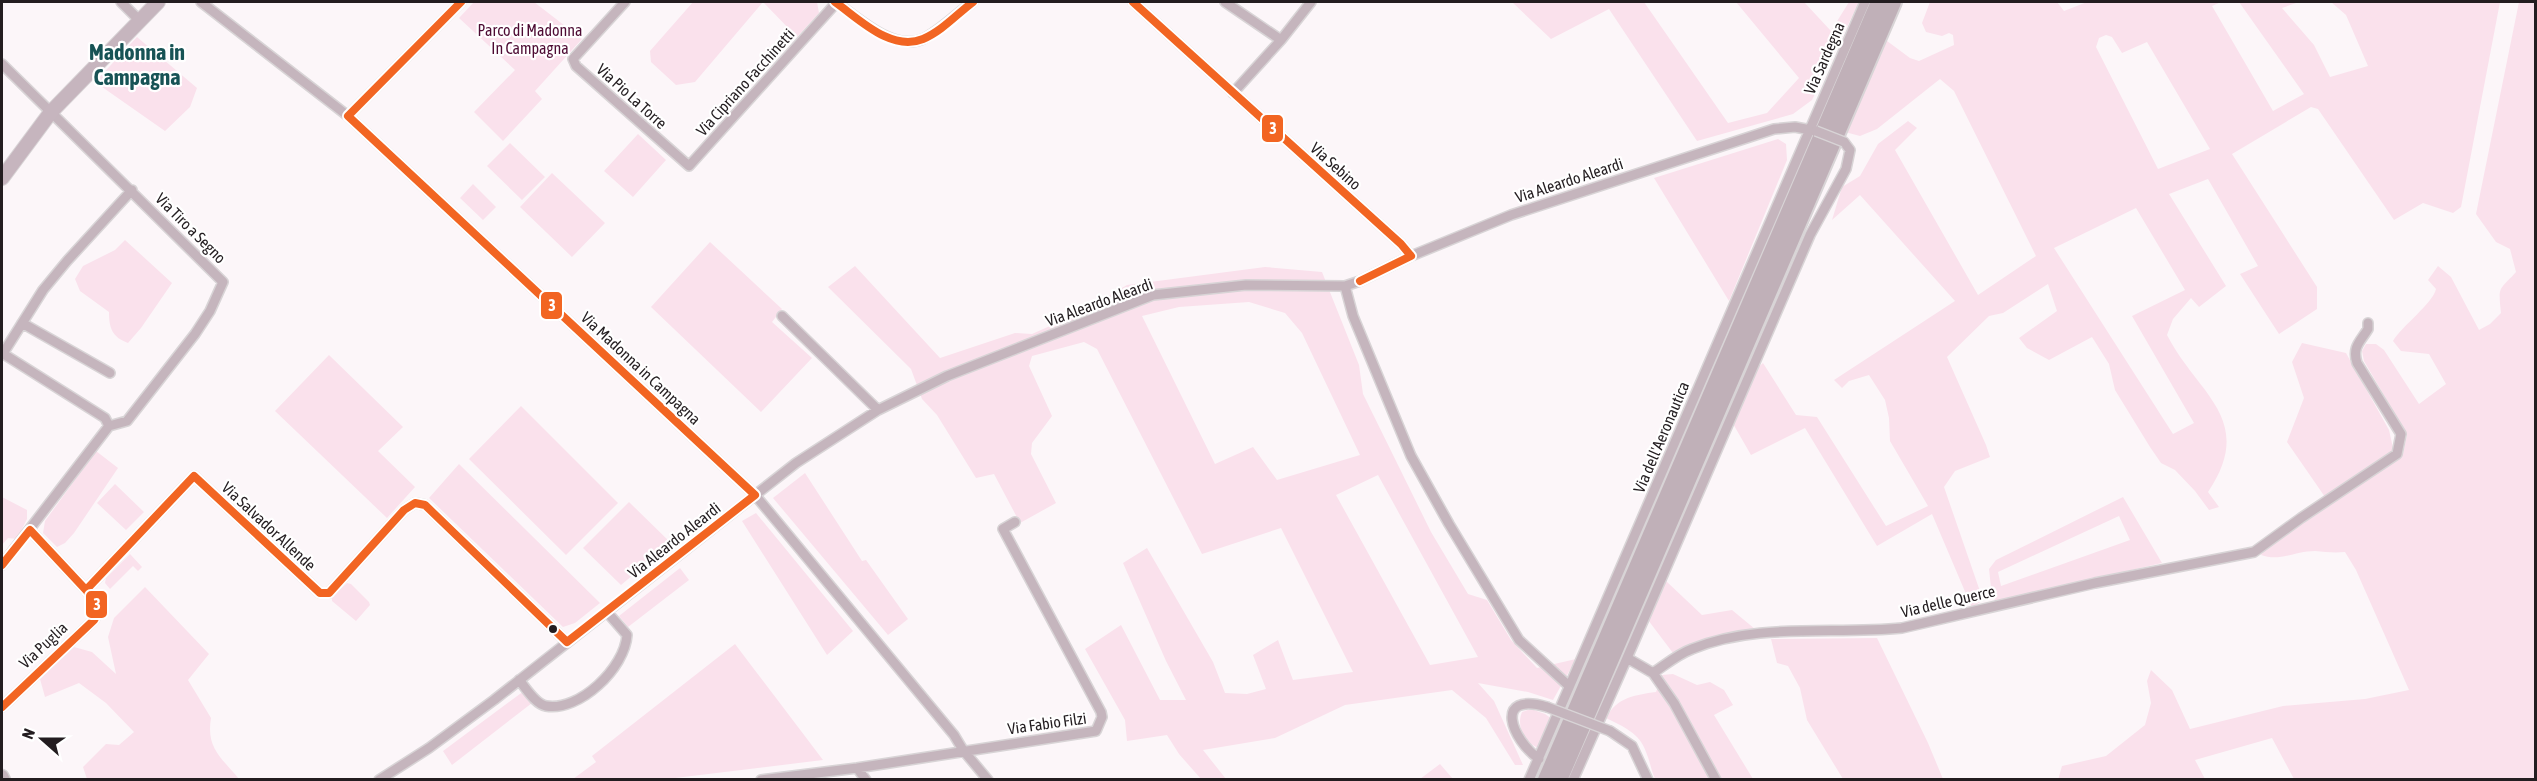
<svg xmlns="http://www.w3.org/2000/svg" width="2537" height="781" font-family="'Asap Condensed',sans-serif">
<style>
.green{fill:#fae1ec;fill-rule:evenodd}
.lines{fill:none;stroke-linecap:round;stroke-linejoin:round}
.street-casing{stroke:#d8d4d6;stroke-width:12}
.secondary-casing{stroke:#d8d4d6;stroke-width:15}
.primary-casing{stroke:#d8d4d6;stroke-width:16}
.highway-casing{stroke:#d8d4d6;stroke-width:20}
.street{stroke:#c5b5bd;stroke-width:9}
.secondary{stroke:#c4b4bc;stroke-width:12}
.primary{stroke:#c6b5be;stroke-width:14}
.highway{stroke:#c0b0b8;stroke-width:16}
.street-bridge-casing{stroke:#d8d4d6;stroke-width:12;stroke-linecap:butt}
.street-bridge{stroke:#c5b5bd;stroke-width:9}
.bus-1-casing{stroke:#fff;stroke-width:12}
.bus-1{stroke:#f26522;stroke-width:8}
.bus-dot{fill:#231d20;stroke:#fff;stroke-width:2}
.labels{text-anchor:middle;dominant-baseline:central;stroke-width:4.5;stroke-linejoin:round;paint-order:stroke}
.park-label{font-size:16px;fill:#4d0b33;stroke:#fff}
.street-label{font-size:16px;fill:#231d20;stroke:#fff}
.district-label{font-size:22px;font-weight:bold;fill:#175355;stroke:#fff}
.line-badge{stroke:#fff;stroke-width:2}
.badge-label{font-size:16px;text-anchor:middle;font-weight:bold;fill:#fff}
</style>
<rect width="100%" height="100%" fill="#fcf6f9"/>
<path class="green" d="M474,2h60l48,37 -47,52 7,8 -39,42 -29,-29 41,-42 -56,-52z
M693,2h124l2,11 -22,24 -34,-35 -68,80 -19,3 -25,-23 -1,-11z
M1512,2h132l84,121 39,-10 32,-35 -63,-76h68l27,29 18,-29h10l-47,98 -19,14 -96,27 -88,-132 -58,30z
M1930,2h127l7,9 23,-9h134l-9,4 61,105 31,-17 -65,-92h60l-17,6 32,37 16,32 38,-11 -22,-51 -15,-13h169l-39,205 -8,6 -30,-10 -29,17 -76,-111 -7,-2 -79,47 85,133v22l-38,25 -39,-60 18,-8 -50,-87 -39,15 57,92 -27,21 -8,-9 -18,21 -6,16c30,59 90,84 41,157l11,15 -10,3 -14,-19 -20,-21 -14,-7 -11,-16 -35,-57 -6,-26 -17,-27 -43,23 -22,-12 -8,-10 38,-27 -9,-27 -45,29 -14,3 -42,41 39,88 4,12 -35,14 -11,16 39,113 -11,8 -40,-94 -55,32 -72,-118 -54,27 -19,-33 22,-51 9,-8 33,52 21,2 69,109 42,-20 -38,-65 -1,-23 -4,-18 -16,-25 -20,6 -7,7 -8,-8 121,-79 -95,-106 -28,25 10,-33 18,-11 18,-32 30,-23 9,7 -22,22 83,145 58,-39 -82,-165 -14,-12 -63,50 -17,7 -15,-4 38,-94 27,20 9,3 35,-16 -1,-10 -4,-2 -7,3 -16,-4 -4,-9zM2106,35l6,2 10,16 25,-11 63,107 -52,20 -62,-122 3,-9zM2136,208l49,82 -53,26 62,107 -21,11 -119,-186z
M2519,2h16v777h-241l-22,-41 -77,22 10,19 -147,1 4,-14 44,-10 39,-31 6,-22 -4,-22 4,-11 21,20 18,39 93,-23 82,-7 44,-9 -53,-120 -11,-18c-11,1 -20,0 -30,-1 -20,0 -35,11 -54,4l6,-9 49,-31 9,-18 -38,-55 17,-44 -12,-36 10,-19 44,10 43,77 4,18 10,6 4,-19 -43,-74 -2,-10 4,-7h10l8,6 35,54 27,-20 -17,-30 -28,-3 -8,-10c9,-15 40,-38 43,-52l-8,-9 10,-14 13,11 28,53 11,-6 11,-11c-3,-28 -2,-22 15,-41l-6,-23 -14,-7 -20,-28z
M137,37l60,51 -7,19 -25,24 -70,-49z
M638,134l28,26 -33,37 -29,-26z
M1778,139l8,5 1,16 -58,141 -75,-123z
M510,143l35,34 -23,23 -35,-34z
M552,173l53,50 -33,34 -52,-50z
M473,184l23,23 -13,13 -23,-22z
M125,240l47,43 -31,45 -13,15c-16,-6 -19,-15 -19,-31l-29,-21 -5,-12 8,-13 32,-16z
M710,242l72,67 -10,13 40,36 -51,54 -110,-105z
M855,266l85,92 75,-25 17,1 47,-21 48,-28 138,-18 57,5 37,93 4,29 68,138 37,62 19,6 24,40 26,28 39,-9 -23,41 -25,-8 -50,-9 16,18 29,64h-8l-29,-47 -34,-28 -107,15 -70,33 -72,12 23,29h-25l-22,-25 -12,-19 -40,6 -2,-21 -40,-71 36,-24 39,75h26l-20,-39 -43,-98 24,-15 66,114 12,31 22,1 19,-5 -13,-34 25,-15 15,40 60,-8 -72,-144 -79,26 -105,-205 -13,-7 -52,14 -3,10 23,50 -20,27 -1,11 25,49 -36,20 -26,-49 -18,4 -39,-63 -15,-16 -11,-30 -83,-82zM1249,302l36,11 17,20 58,122 -83,25 -24,-33 -38,17 -73,-148 37,-9zM1378,475l100,182 -48,8 -94,-170z
M329,355l74,72 -25,24 37,36 -28,31 -112,-107z
M521,406l97,97 -52,52 -97,-96z
M96,451l22,17 -44,65 -9,10 -8,4 -14,-14 2,-12z
M459,464l141,139 -25,20 -12,4 -134,-129z
M805,473l57,88 4,-1 42,59 -20,16 -115,-137z
M115,484l29,28 -18,18 -29,-27z
M2,497l25,13v9l-10,20 -9,-1 -6,7z
M2123,497l39,66 -166,38 -4,-4 -3,-28 7,-9zM2119,516l11,24 -129,46 -3,-14z
M629,502l42,41 -50,42 -38,-37z
M756,513l97,118 -26,24 -85,-134z
M130,554l12,13 -4,4 -5,-5 -23,23 -5,-6 1,-5z
M680,568l9,12 -61,47 -9,-11z
M1666,581l36,34 30,-5 23,19 -50,11 -32,13 -25,-33z
M347,583l4,1 18,18 1,3 -14,16 -24,-20v-4z
M145,587l64,67 -21,26 23,38c-5,30 10,39 28,61h-152l-4,-12 23,-23 13,1 15,-13 -28,-29 -27,-20 -34,14 -5,-18 34,-32 18,5 24,22 -8,-37 6,-19z
M1877,638l51,105 15,36h-100l-36,-59 -7,-32 -12,-22 -11,-3 -6,-24z
M735,644l88,116 -156,19h-94l23,-17 -4,-6z
M1673,674l24,11 13,-3 14,8 9,15 -19,10 39,64h-98c-4,-9 -5,-18 -9,-27 -6,-19 -24,-26 -40,-34 11,-21 29,-23 50,-26l6,-17z
M524,691l8,12 -80,62 -9,-14z
M1531,709l14,5 7,5 -13,29c-15,-5 -23,-22 -17,-36z
M1440,764l13,15h-33z"/>
<g class="lines">
<g class="street-casing">
<path id="street" d="M121,2l18,18
M201,2l147,114 407,379 199,240 9,15 25,30
M625,2l-52,57 3,7 113,100 148,-164
M835,2c24,16 58,50 88,37 17,-8 34,-26 50,-37
M1133,2l268,242 10,12
M1225,2l56,38
M2,64l221,218 -13,29 -15,23 -68,87 -18,5
M1233,93l48,-53 30,-38
M348,116l113,-114
M1345,286l8,30 58,140 38,68 70,116 50,46
M782,316l96,94
M22,323l88,50
M2,353l103,65 4,8 -107,139
M2,355l41,-65 24,-29 65,-71
M86,590l108,-114 126,117h9l75,-83 11,-7 10,2 142,137
M1627,658l183,-423 36,-66 4,-19 -6,-8
M1653,673c12,-8 25,-19 39,-24 65,-27 141,-14 210,-21l193,-45 159,-31 47,-34 96,-64 4,-20 -44,-71c-5,-16 3,-21 11,-34v-6
M519,680c7,8 16,24 27,26 33,6 79,-38 81,-71l-20,-23
M2,707l92,-87 6,-11 -14,-19 -56,-60
M1610,731l22,15 16,34
M1539,759c-27,-19 -47,-68 8,-52
M857,768l9,12
M379,780l50,-32 65,-48 302,-237 82,-53 69,-34 206,-81 93,-10 99,1 15,-5 51,-25 100,-41 263,-86 21,-2 21,4
M761,780l96,-12 239,-37 6,-14 -1,-5 -98,-183 12,-7
M1529,780l336,-778
M1573,780l54,-122 26,15 21,30 42,77"/>
</g>
<g class="secondary-casing">
<path id="secondary" d="M2,776l2,4"/>
</g>
<g class="primary-casing">
<path id="primary" d="M2,178l49,-66 107,-110"/>
</g>
<g class="highway-casing">
<path id="highway" d="M1546,780l333,-778
M1559,780l334,-778"/>
</g>
<use href="#street" class="street"/>
<use href="#secondary" class="secondary"/>
<use href="#primary" class="primary"/>
<use href="#highway" class="highway"/>
<g class="street-bridge-casing">
<path id="street-bridge" d="M1816,131l28,11
M1547,707l63,24"/>
</g>
<use href="#street-bridge" class="street-bridge"/>
<g class="bus-1-casing">
<path id="bus-1" d="M835,2c24,17 56,50 88,37 19,-8 34,-25 50,-37
M1133,2l268,242 10,12
M348,116l407,379
M348,116l113,-114
M1360,281l51,-25
M2,565l28,-35 56,60 14,19 -6,11 -92,87
M86,590l108,-114 126,117h9l75,-83 11,-7 10,2 142,137
M567,642l188,-147"/>
</g>
<use href="#bus-1" class="bus-1"/>
</g>
<circle class="bus-dot" cx="553" cy="629" r="5"/>
<g class="labels">
<g class="park-label">
<text x="530" y="30">Parco di Madonna<tspan x="530" dy="18">In Campagna</tspan></text>
</g>
<g class="street-label">
<text transform="translate(1824 58) rotate(-66)">Via Sardegna</text>
<text transform="translate(745 82) rotate(-48)">Via Cipriano Facchinetti</text>
<text transform="translate(632 96) rotate(42)">Via Pio La Torre</text>
<text transform="translate(1336 166) rotate(42)">Via Sebino</text>
<text transform="translate(1569 180) rotate(-18)">Via Aleardo Aleardi</text>
<text transform="translate(191 228) rotate(45)">Via Tiro a Segno</text>
<text transform="translate(1099 302) rotate(-20)">Via Aleardo Aleardi</text>
<text transform="translate(641 368) rotate(43)">Via Madonna in Campagna</text>
<text transform="translate(1661 437) rotate(-67)">Via dell'Aeronautica</text>
<text transform="translate(269 526) rotate(43)">Via Salvador Allende</text>
<text transform="translate(674 540) rotate(-38)">Via Aleardo Aleardi</text>
<text transform="translate(1948 601) rotate(-13)">Via delle Querce</text>
<text transform="translate(43 645) rotate(-43)">Via Puglia</text>
<text transform="translate(1047 723) rotate(-8)">Via Fabio Filzi</text>
</g>
<g class="district-label">
<text x="137" y="52">Madonna in<tspan x="137" dy="25">Campagna</tspan></text>
</g>
</g>
<g class="line-badge">
<rect x="1261" y="114" width="23" height="29" rx="6" fill="#f26522"/>
<rect x="540" y="291" width="23" height="29" rx="6" fill="#f26522"/>
<rect x="85" y="590" width="23" height="29" rx="6" fill="#f26522"/>
</g>
<g class="badge-label">
<text x="1273" y="134">3</text>
<text x="552" y="311">3</text>
<text x="97" y="610">3</text>
</g>
<rect width="2537" height="781" fill="none" stroke="#231d20" stroke-width="6"/>
<g transform="translate(42 739) rotate(291)" stroke="#ffffff" stroke-width="4.5" paint-order="stroke">
<path d="M0-4.5L10 22L0 15L-10 22Z" fill="#231d20"/>
<text y="-9" font-size="16" font-weight="bold" text-anchor="middle" fill="#231d20">N</text>
</g>
</svg>
